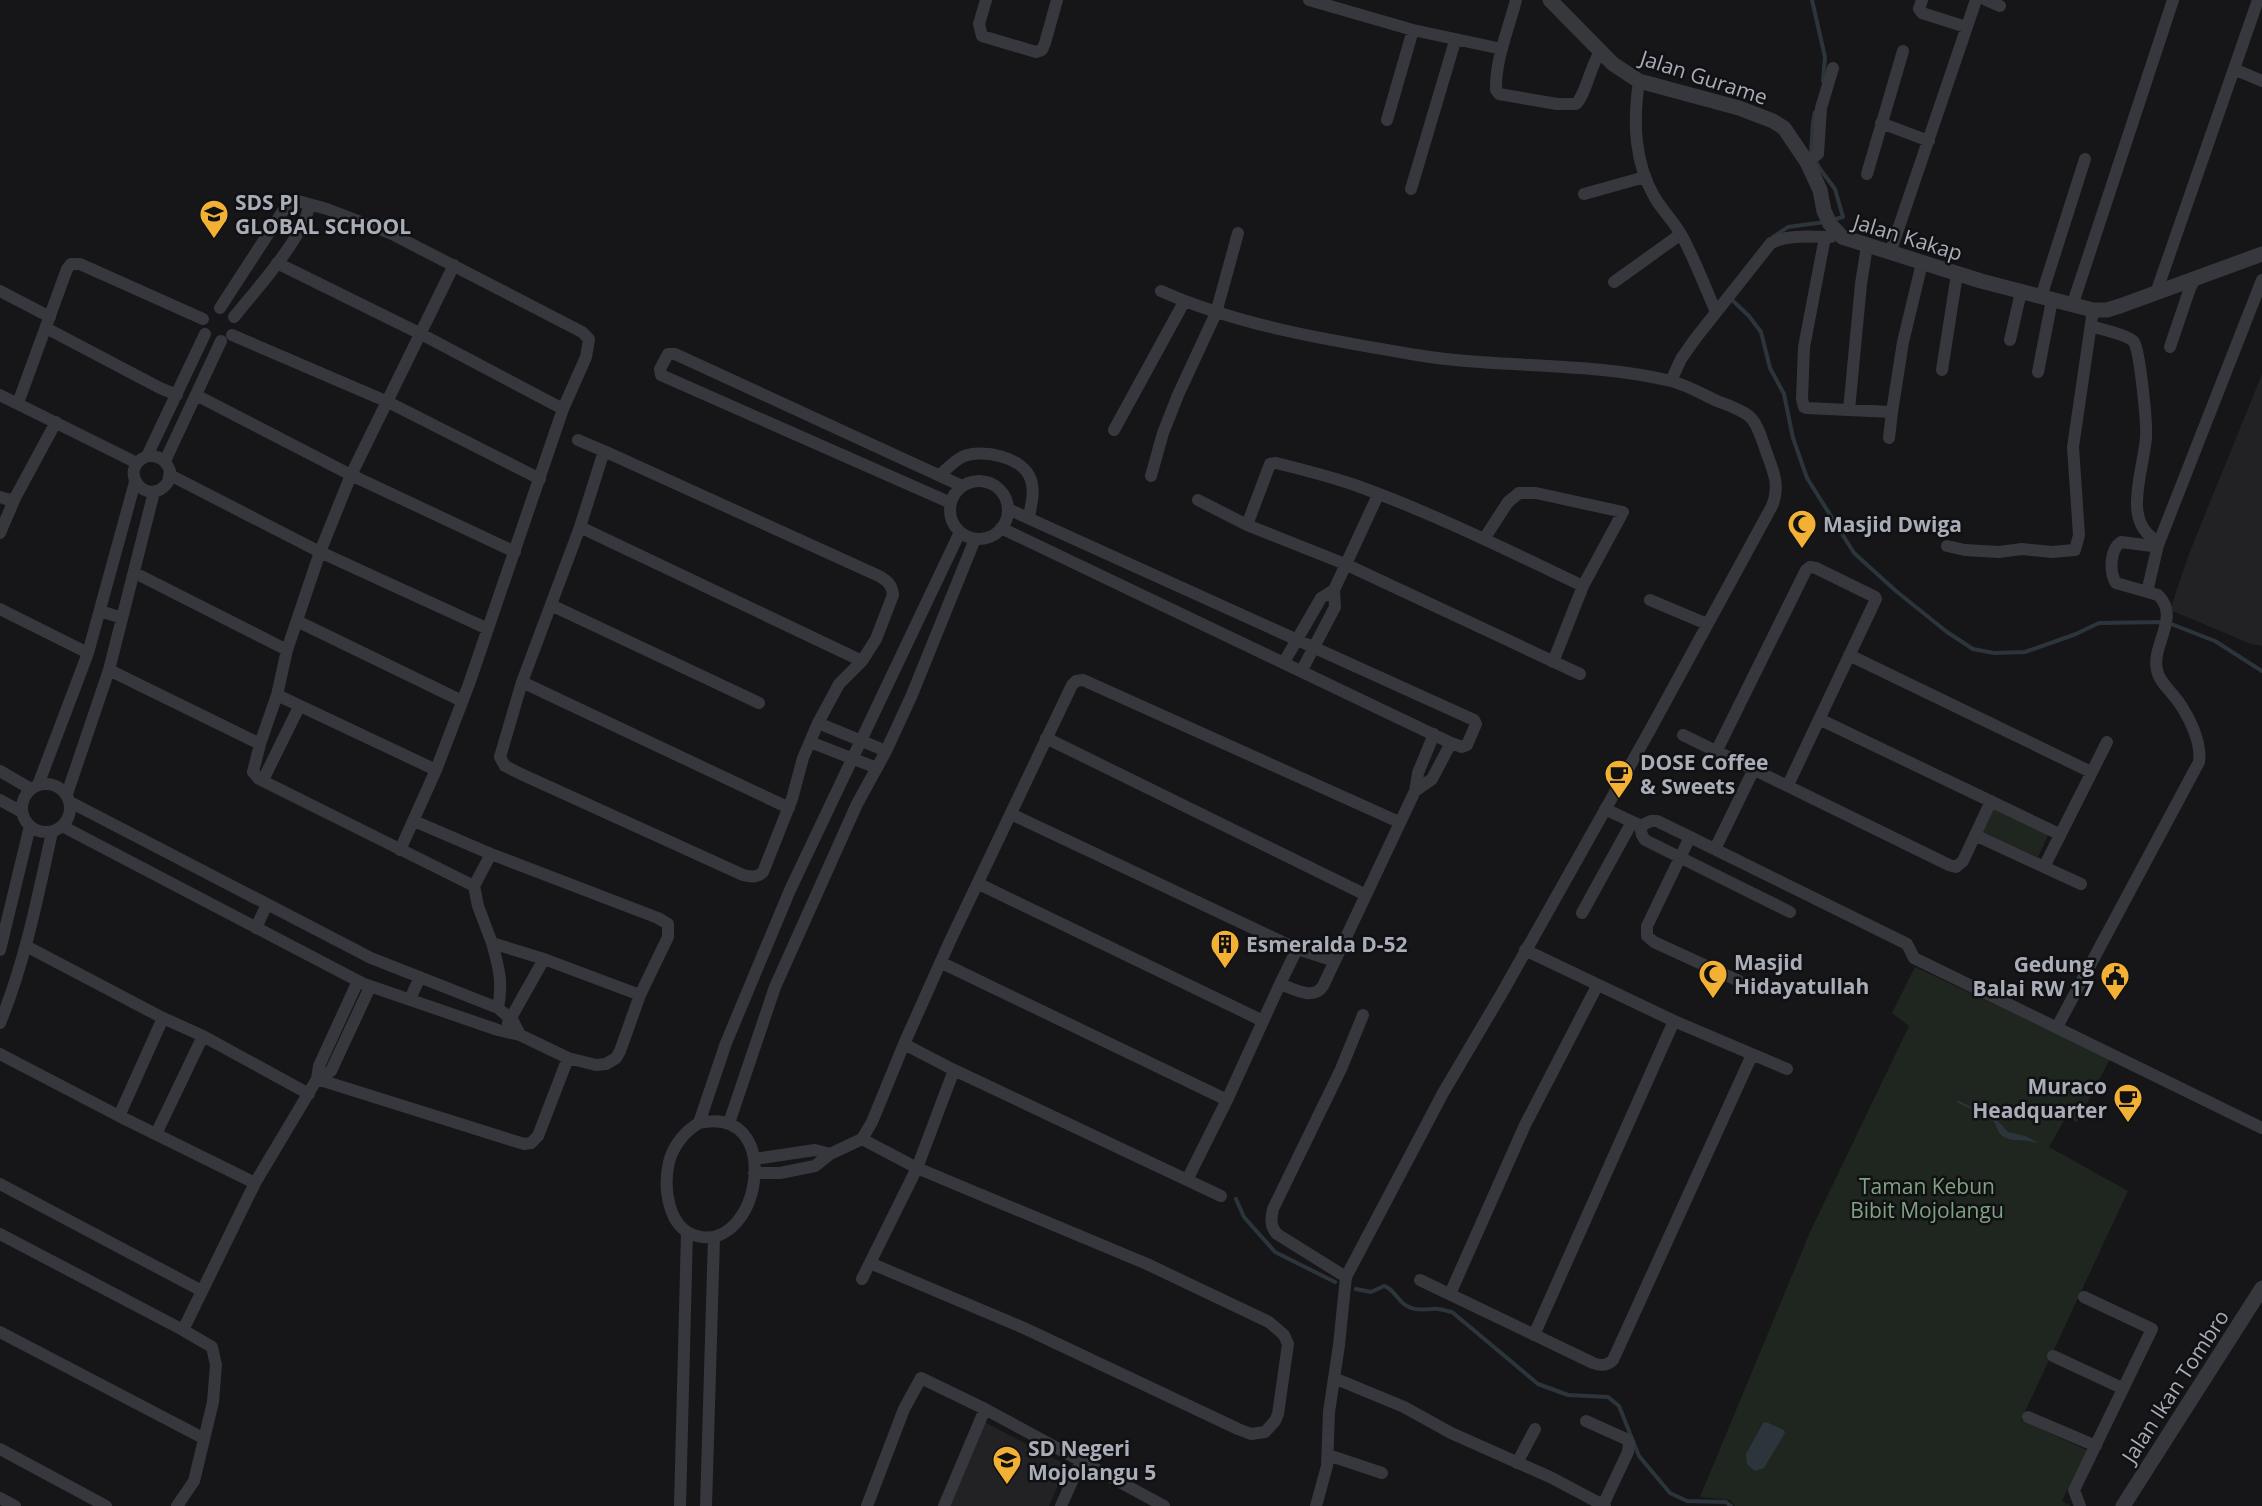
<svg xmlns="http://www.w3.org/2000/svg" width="2262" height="1506" font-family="'Open Sans',sans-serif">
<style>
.built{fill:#222225}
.green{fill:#1e261f}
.water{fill:#2c353c}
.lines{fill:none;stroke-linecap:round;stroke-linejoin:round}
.stream{stroke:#2c353c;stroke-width:4}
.minor{stroke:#37383d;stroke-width:12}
.tertiary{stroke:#37383d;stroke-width:15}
.labels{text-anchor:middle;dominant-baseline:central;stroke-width:5;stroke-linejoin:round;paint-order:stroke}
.street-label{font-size:21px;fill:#a8adb8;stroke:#111113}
.poi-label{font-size:21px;font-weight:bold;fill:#a8adb8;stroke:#111113;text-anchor:start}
.park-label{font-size:21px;fill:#7fa381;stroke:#111113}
</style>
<rect width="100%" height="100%" fill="#161618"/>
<path class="built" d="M2262,374v272l-11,-2 -81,-34 19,-56z
M986,1423l81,42 -18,41h-101l33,-82z"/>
<path class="green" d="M1993,809l55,26 -10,22 -55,-25z
M1915,967l195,92 -33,63 -11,-5 -17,30 79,44 -107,229 66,30 -25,51 9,5h-336l-5,-6 -30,-3 110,-265 99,-206 -17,-13z"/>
<path class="water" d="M1959,1101l38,19 11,12 17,4 12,6 -1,1c-11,-5 -21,0 -32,-6 -7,-4 -6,-9 -10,-15 -4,-6 -30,-16 -38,-20z
M1766,1422l18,8 1,3 -21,35 -9,3 -8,-7 -1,-10 17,-31z"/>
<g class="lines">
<path class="stream" d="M1812,0l13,57 -2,24
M1815,112l-2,10 -2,31 9,16 15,20 8,28 -11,3
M1773,237l15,-10 37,-5
M1731,299l18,17 12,16 9,36 14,26 9,44 14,40 47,75 42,38 51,41 26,17 21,4 31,-1 51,-18 23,-11 67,-1 49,19 47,30
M1236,1199l8,18 31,35 60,30
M1356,1289l15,3 13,-6c11,3 14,17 25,21 8,4 16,2 24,2 6,-1 13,2 19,3l86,72 30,11 40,2 11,9 20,50 31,37 17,8 39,1 5,4"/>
<path class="minor" d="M986,0l-7,24 3,12 54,16 6,-2 3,-7 12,-43
M1309,0l104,30 89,19
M1516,0c-7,28 -21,60 -20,90l3,4 58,10h19c10,-10 14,-37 24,-52
M1922,0l-3,9 3,4 44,14
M1986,0l14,6
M2234,69l28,12
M1639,81c-6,41 -5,81 16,117 8,13 20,25 27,38 13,24 23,51 34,76
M1387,120l26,-90
M1881,123l48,18
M1807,162l11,-8 3,-46 12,-40
M1867,174l36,-123
M1411,189l44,-148
M1584,194l61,-17
M1825,237l-21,110 -2,52 2,8 2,1 86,4 11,-70 19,-79
M1890,253l86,-253
M277,263l144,71 142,75
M454,265l-103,210 -31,77 -33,98 -10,45 -17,49 -7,28 6,7 215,107
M1614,282l67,-48
M0,291l50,26
M1161,291c78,35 172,50 256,64 84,14 171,6 254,26 16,4 31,13 46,20 10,4 24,8 33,16 8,7 13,26 17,37 7,18 13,33 5,52l-122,224 -148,263 -59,100 -97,184 -7,68 -10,67 -2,54 -11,40
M2156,293l102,-293
M2041,297l44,-138
M2072,306l101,-306
M220,308l63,-97 7,-7 8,-3 29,8 65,25 190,98 7,7 -3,18 -23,52 -94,275 -33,86 -36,80
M234,317c20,-25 72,-82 75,-112
M2091,326c9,3 38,9 43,16 6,10 13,81 12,95 -2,34 -26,86 13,105
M46,328l114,60 17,7
M232,335l156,67 152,77
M2010,340l11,-48
M2170,347l20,-59 5,-9
M1942,370l15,-96
M2038,372l14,-72
M1671,381l10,-22 14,-20 76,-96c19,-9 40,-6 60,-6
M0,395l137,68
M196,395l155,80 164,77
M18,403l49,-134 4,-5h9l123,55
M1849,410l12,-126 6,-38
M1114,430l70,-128
M1889,438l3,-26
M578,440l26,11 -24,76 -58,155 -22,75 5,9 16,8 222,101c8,2 14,3 20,-3l29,-73 11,-41 15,-35 21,-39 23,-23 14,-22 17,-44c-1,-11 -6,-14 -14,-19l-275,-125
M147,456c12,-1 19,4 23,15l-2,11c-20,28 -53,-12 -21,-26l58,-122
M165,461l56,-120
M170,475l150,77 168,77
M940,475c7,-6 14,-14 22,-18 20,-9 62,0 69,23 4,12 0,25 -2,37
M1151,476l12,-43 15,-38 38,-82 22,-80
M950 510a29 29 0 1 1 58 0a29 29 0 1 1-58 0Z
M0,497l9,3 6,-2
M1198,500l49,25 98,39 235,110
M951,503l-290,-128 -1,-6 8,-15h7l287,132
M1247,525l23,-61 6,-1c25,6 51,13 76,21 79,28 155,66 231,102
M580,527l282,134
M1001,528l450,215 11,4 5,-2 9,-21 -2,-4 -466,-211
M0,533l15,-35 41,-76
M1484,539l24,-37 11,-9h17l87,19 -40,74 -30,76
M1947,546l18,4 34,2 23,-3 30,3 23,-2 4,-15 -6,-88 20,-137
M135,573l152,77
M2147,592l11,-47 104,-265
M1650,600l57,24
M551,605l208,98
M0,609l88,44
M100,611l22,7
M297,621l165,80
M1849,655l242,117
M1284,662l37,-64 13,-8
M109,670l151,74
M1302,670l33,-63 -1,-17 44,-95
M522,682l267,126
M277,695l159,75
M1819,719l240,115
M818,723l68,28
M1683,735l266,130 7,2 7,-6 28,-60
M1046,738l320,157
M810,742l67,26
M1716,752l90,-182 4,-3 6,1 59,29 1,2 -88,186
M0,771l31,18
M263,780l36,-73
M22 808a24 24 0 1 1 48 0a24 24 0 1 1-48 0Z
M38,785l50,-132 47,-171
M1415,791l17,-12 19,-36
M67,794l42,-124 45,-178
M0,800l22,12
M70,802l301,156 127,50 15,13 7,14
M1605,809l34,16
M1011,814l286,135 38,12
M62,826l302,158 134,46 22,5 48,23 28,7 10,-1 10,-6 4,-7 20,-56 28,-58v-13l-10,-6 -167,-64 -77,-33
M1640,826l11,-5h6l33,16 217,107 7,14 348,170
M1640,826l2,9 3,5 145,72
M1975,835l69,32 63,-125
M1690,837l-43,89v10l7,6 85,39
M1715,849l39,-80
M491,854l-17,32 4,20 14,37 52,16 96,36
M2044,867l37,17
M979,884l284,137
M1582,913l50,-91
M256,928l11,-24
M492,943c7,25 11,40 6,65
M26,946l137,72 40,18 106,58
M0,950l30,-124
M1525,950l149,71 113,48
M942,963l285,137
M1280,984l17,-35
M410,999l10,-22
M0,1023c25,-61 38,-127 52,-191
M508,1023l36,-64
M2057,1027l142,-265c3,-20 -10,-45 -21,-61 -7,-10 -19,-19 -21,-31 -6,-25 24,-53 1,-75l-42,-12c-7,-11 -6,-34 5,-41l31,4 6,-1
M904,1044l50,26 267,126
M0,1054l119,62 136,67
M317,1079l207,65 7,-1 7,-7 30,-78
M317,1079l14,-8 39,-84
M119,1116l44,-98
M699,1123c87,-19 61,130 -2,113 -29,-7 -34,-48 -28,-74 4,-16 16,-31 30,-39l27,-80 64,-153 170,-358
M729,1123l46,-136 82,-183 29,-53 25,-54 64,-158
M156,1134l47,-98
M862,1139l55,29 230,96 122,58 15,13 4,9 -10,70 -3,7 -10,11 -14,2 -13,-5 -214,-101 -154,-65
M754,1159l61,-9 15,4
M754,1173h26l35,-7 15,-12 32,-15 10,-17 32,-78 46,-103 122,-256 4,-4 7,-1 316,142
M1187,1180l40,-80 53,-116c14,5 33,17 43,2l92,-195 3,-18 16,-39
M0,1184l202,107
M0,1234l183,96 29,17 4,18 -3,37 -19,79 -17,25
M1346,1277l-69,-43c-7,-7 -6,-16 -4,-25l68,-140 22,-54
M862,1279l55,-111 37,-98
M1420,1280l173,83c8,3 14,3 20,-3l139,-305
M1450,1294l75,-169 72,-139
M183,1330l72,-147 62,-104 2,-13 39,-85
M0,1332l203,106
M1534,1335l140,-314
M2053,1356l69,32
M1334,1378l70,29 47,26 99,44 55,29
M2028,1417l68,29
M1586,1421l40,18 3,4 -1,9 -25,53
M0,1449l106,57
M1328,1455l54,18
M1517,1463l18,-34
M0,1498l15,8
M680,1506l7,-274
M706,1506l8,-268
M867,1506l37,-97 17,-31 64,31 179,97
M944,1506l41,-97
M1061,1506l20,-45
M2080,1506l-6,-16 78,-161 -68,-32"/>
<path class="tertiary" d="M1550,0l63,64 26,17 100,27 34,13 11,7 23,34 13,28 4,21 6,13 12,13 139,44 112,29h14l13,-4 142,-52
M2123,1506l139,-218"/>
</g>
<defs>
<g id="school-pin" transform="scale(1.5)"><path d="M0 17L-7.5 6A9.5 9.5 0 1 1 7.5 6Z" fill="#f2b134" stroke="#111113"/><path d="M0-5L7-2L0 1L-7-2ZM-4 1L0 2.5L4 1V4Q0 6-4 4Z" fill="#111"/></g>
<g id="mosque-pin" transform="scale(1.5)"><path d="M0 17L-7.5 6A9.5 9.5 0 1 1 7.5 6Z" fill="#f2b134" stroke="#111113"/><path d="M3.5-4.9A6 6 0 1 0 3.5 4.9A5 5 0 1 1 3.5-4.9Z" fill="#111"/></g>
<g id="cafe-pin" transform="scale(1.5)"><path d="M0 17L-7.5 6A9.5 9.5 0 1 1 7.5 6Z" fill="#f2b134" stroke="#111113"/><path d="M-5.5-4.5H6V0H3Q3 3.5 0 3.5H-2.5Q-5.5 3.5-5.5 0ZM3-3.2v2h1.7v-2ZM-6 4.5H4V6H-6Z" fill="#111"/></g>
<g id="building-pin" transform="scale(1.5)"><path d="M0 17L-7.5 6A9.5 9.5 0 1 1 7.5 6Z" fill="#f2b134" stroke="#111113"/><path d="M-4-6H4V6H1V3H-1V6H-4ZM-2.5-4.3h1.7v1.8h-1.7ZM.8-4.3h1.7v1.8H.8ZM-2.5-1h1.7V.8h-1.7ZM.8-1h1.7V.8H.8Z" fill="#111"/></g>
<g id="civic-pin" transform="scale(1.5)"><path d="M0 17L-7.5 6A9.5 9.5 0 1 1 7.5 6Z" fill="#f2b134" stroke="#111113"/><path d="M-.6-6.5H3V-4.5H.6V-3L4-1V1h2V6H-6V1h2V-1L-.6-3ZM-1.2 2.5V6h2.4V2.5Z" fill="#111"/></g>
</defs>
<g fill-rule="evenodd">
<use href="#school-pin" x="214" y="214"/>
<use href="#mosque-pin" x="1802" y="524"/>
<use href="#cafe-pin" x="1619" y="774"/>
<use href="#building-pin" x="1225" y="944"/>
<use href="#mosque-pin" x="1713" y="974"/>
<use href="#civic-pin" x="2115" y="976"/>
<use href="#cafe-pin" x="2128" y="1098"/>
<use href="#school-pin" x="1007" y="1460"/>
</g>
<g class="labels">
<g class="street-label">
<text transform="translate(1704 77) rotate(18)">Jalan Gurame</text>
<text transform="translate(1908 237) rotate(17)">Jalan Kakap</text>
<text transform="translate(2175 1386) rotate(-57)">Jalan Ikan Tombro</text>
</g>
<g class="poi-label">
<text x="235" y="202">SDS PJ<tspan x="235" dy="24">GLOBAL SCHOOL</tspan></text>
<text x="1823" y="524">Masjid Dwiga</text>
<text x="1640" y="762">DOSE Coffee<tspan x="1640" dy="24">&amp; Sweets</tspan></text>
<text x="1246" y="944">Esmeralda D-52</text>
<text x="1734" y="962">Masjid<tspan x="1734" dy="24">Hidayatullah</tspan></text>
<text x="2094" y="964" text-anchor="end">Gedung<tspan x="2094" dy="24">Balai RW 17</tspan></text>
<text x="2107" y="1086" text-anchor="end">Muraco<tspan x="2107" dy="24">Headquarter</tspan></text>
<text x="1028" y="1448">SD Negeri<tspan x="1028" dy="24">Mojolangu 5</tspan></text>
</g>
<g class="park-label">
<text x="1927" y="1186">Taman Kebun<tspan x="1927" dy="24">Bibit Mojolangu</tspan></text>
</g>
</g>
</svg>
